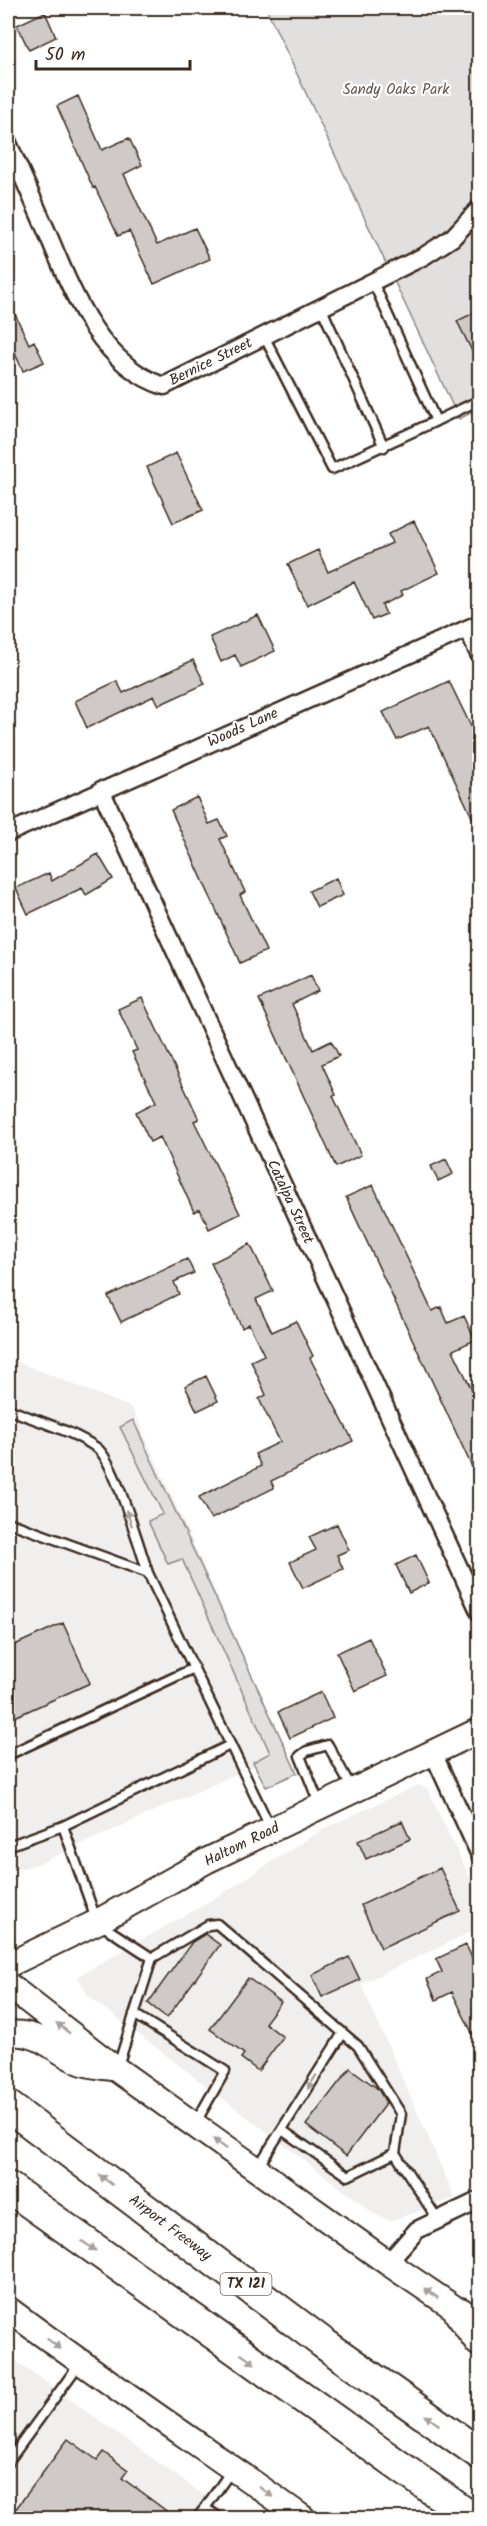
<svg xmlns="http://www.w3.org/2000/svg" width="487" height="2526" font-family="Kalam,sans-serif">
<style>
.built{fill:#f1efee}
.green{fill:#e2e0de;stroke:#8e857e;stroke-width:1.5}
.building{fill:#cfcac7;stroke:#3b2a1e;stroke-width:1.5}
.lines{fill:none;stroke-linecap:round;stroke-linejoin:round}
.service-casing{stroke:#3b2a1e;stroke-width:13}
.minor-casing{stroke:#3b2a1e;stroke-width:21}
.secondary-casing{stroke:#3b2a1e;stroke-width:28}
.motorway-casing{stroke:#3b2a1e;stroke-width:34}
.service{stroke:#fff;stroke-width:8}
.minor{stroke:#fff;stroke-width:16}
.secondary{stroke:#fff;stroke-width:24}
.motorway{stroke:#fff;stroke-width:30}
.oneway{fill:#a79f9a}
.labels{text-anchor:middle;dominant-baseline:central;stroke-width:4.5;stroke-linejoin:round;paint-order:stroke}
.shield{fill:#fff;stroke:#766a62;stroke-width:1.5}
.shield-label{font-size:14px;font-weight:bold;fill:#3b2a1e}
.park-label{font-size:15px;fill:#65584e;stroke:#fff}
.street-label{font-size:15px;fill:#3b2a1e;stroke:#fff}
</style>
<rect width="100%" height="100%" fill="#fff"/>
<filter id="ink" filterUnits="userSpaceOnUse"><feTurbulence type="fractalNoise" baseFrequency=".0167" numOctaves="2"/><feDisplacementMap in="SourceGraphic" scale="12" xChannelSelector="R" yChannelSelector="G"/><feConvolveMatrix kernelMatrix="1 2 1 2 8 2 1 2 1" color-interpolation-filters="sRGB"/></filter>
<g filter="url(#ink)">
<path class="built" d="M8,1358l124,50 155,343 -249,113 -30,8z
M418,1785l9,3 52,109v31l-118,56 94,214 -64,23 -15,-6 -288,-219 -10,-20 134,-76 111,-71z
M8,2355l228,163h-228z"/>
<path class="green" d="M266,8h213v401l-20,10z
M133,1420l164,353 -31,14 -13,-25 17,-9 -88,-194 -14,5 -20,-43 15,-7 -43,-87z"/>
<path class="building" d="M45,12l11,25 -27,13 -12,-25z
M78,96l24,54 27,-12 13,27 -18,9 33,71 38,-17 15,31 -56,25 -25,-53 -11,5 -23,-49 -2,1 -36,-82z
M8,299l21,45 5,-3 10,21 -21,9 -15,-33z
M480,310v57l-23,-46z
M176,453l27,57 -30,13 -26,-56z
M414,521l25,52 -38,18 2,4 -21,10 4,9 -14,6 -18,-38 -47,23 -19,-41 30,-14 10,22 64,-29 -4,-9z
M258,615l17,36 -34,16 -6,-12 -14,7 -11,-25z
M193,660l12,24 -46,21 -5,-9 -67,32 -12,-27 42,-20 6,12z
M449,681l31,64v89l-51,-108 -32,14 -14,-28z
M197,797l12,27 10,-4 8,16 -7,3 25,53 -5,3 26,56 -26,12 -69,-153z
M98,854l15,25 -27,16 -4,-7 -54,26 -12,-26 33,-15 3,8z
M336,878l7,17 -26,12 -8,-16z
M311,975l7,16 -26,13 21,46 18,-9 8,15 -17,8 14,31 -3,1 28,59 -25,12 -77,-168z
M142,998l57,121 -5,2 46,93 -31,15 -9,-20 -6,3 -34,-75 -10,5 -14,-30 20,-10 -24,-50 5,-2 -19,-41z
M446,1159l7,15 -15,7 -7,-15z
M373,1185l59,126 9,-4 7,16 16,-7 11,24 -22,10 27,57v77l-134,-287z
M250,1244l23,47 -17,8 16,33 24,-11 17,35 -3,2 43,83 -82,40 3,7 -63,31 -12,-22 62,-31 -6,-12 25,-12 -21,-43 7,-4 -15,-34 13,-6 -15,-31 -7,4 -31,-65z
M187,1259l7,14 -20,9 5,12 -58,28 -13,-26z
M206,1376l12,25 -21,10 -12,-25z
M337,1524l12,26 -12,5 6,14 -40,19 -13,-26 26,-12 -7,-13z
M416,1555l13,28 -20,10 -13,-28z
M63,1623l27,60 -82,37v-72z
M369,1638l18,38 -32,15 -18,-38z
M321,1692l12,26 -43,20 -12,-26z
M402,1821l8,18 -44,20 -8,-18z
M440,1868l20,43 -79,37 -20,-43z
M205,1934l15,11 -53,73 -19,-15 44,-61z
M466,1945l14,30v74l-28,-57 -16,8 -9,-21 15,-7 -6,-13z
M349,1957l11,23 -38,17 -10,-22z
M248,1978l33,24 -16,21 18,14 -25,34 -17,-13 3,-4 -34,-25z
M350,2068l28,21 8,14 -40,53 -40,-31z
M68,2439l29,21 6,-8 25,18 -6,8 54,40h-167z"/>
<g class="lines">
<g class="service-casing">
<path id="service" d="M321,307l63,140
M264,336l68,133 104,-48 -63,-139
M436,421l44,-21
M8,1409c29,12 63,21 89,39 17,12 43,101 51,125
M8,1522l140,51 122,254
M8,1755l186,-87
M319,1803l-19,-47 7,-5 21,-6 24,44
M63,1826l167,-81
M8,1846l55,-20 34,96 55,36 56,-33 9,-1 141,122 43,68 -6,39 43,67
M134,2014l91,57 -29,51
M118,2066l34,-108
M282,2130l66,46 47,-23
M258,2167l85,-134
M8,2462l72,-99
M197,2518l8,-10
M220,2518l-15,-10 26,-37"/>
</g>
<g class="minor-casing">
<path id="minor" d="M8,143c13,30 26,60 39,89 24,57 52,133 117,154l260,-130 28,-18 28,-30
M467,629l13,27
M101,790l379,823
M8,833l472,-210
M433,1753l47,102
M388,2263l29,-33 63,-30"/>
</g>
<g class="secondary-casing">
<path id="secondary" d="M8,1965l89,-43 109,-61 274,-131
M8,1985l108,84 272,194 87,59
M8,2034c30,-4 45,16 70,27 9,5 23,5 33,7
M8,2309c96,72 197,139 295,209"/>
</g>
<g class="motorway-casing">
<path id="motorway" d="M8,2106l315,237 157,111
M8,2187l464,331
M460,2313l20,28"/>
</g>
<use href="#service" class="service"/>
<use href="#minor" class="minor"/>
<use href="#secondary" class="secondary"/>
<use href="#motorway" class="motorway"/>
</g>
<defs><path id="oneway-solid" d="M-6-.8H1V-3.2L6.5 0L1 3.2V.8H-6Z" transform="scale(1.5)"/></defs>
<g class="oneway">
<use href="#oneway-solid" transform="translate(129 1518) rotate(-110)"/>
<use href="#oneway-solid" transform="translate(63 2028) rotate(-142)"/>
<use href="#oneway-solid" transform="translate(312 2082) rotate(122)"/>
<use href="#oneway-solid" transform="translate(220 2144) rotate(-144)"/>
<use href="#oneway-solid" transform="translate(106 2180) rotate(-143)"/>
<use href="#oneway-solid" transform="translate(89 2246) rotate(35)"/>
<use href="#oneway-solid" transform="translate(431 2293) rotate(-145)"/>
<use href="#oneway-solid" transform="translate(54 2344) rotate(37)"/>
<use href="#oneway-solid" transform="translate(248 2359) rotate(35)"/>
<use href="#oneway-solid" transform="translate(432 2420) rotate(-145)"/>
<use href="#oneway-solid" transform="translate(266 2492) rotate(36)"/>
</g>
</g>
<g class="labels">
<rect class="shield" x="220.5" y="2273" width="51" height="22" rx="4.5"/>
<g class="shield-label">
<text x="246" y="2284">TX 121</text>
</g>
<g class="park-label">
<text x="396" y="90">Sandy Oaks Park</text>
</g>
<g class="street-label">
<text transform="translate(211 362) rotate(-26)">Bernice Street</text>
<text transform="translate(243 728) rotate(-24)">Woods Lane</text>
<text transform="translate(290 1202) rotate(65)">Catalpa Street</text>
<text transform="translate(242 1845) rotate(-26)">Haltom Road</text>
<text transform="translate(170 2228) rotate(37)">Airport Freeway</text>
</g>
</g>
<rect width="487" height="2526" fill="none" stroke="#fff" stroke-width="30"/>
<rect x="15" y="15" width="457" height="2496" fill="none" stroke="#3b2a1e" stroke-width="2" filter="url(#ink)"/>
<path d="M36 60v9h154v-9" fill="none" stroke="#3b2a1e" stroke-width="3"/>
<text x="45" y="60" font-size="18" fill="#3b2a1e" stroke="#ffffff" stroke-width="4.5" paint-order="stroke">50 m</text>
</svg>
